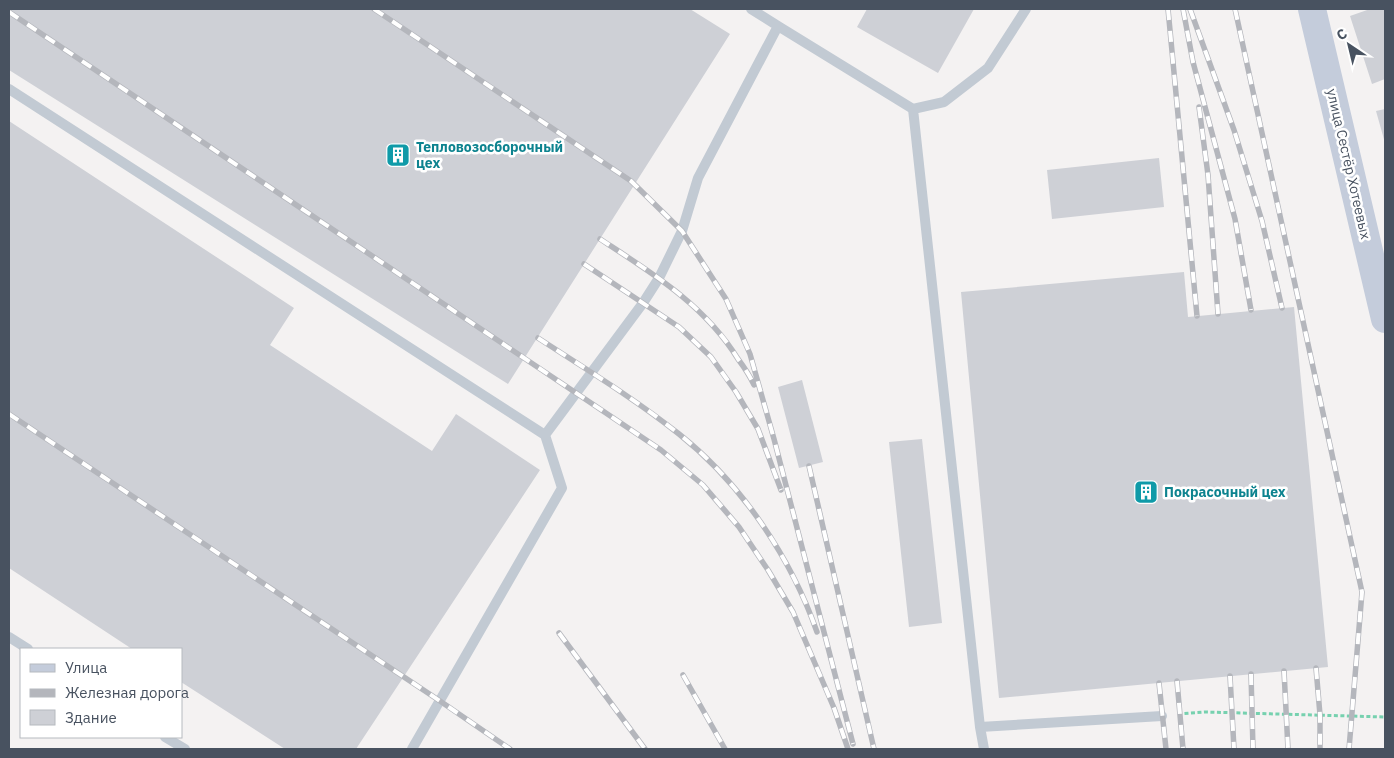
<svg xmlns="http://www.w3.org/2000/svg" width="1394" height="758" font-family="'IBM Plex Sans',sans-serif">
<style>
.building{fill:#ced0d6}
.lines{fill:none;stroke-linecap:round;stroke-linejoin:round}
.path{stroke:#76d1af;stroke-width:3;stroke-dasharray:4 2.5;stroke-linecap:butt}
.lane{stroke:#c2cad3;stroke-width:10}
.secondary{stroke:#c4ccdb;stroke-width:28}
.rail-casing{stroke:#b4b6bc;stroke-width:5.5}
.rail{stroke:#fff;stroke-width:4;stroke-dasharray:11;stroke-linecap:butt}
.labels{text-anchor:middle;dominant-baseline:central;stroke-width:5;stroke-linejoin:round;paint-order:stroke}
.culture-label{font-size:14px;font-weight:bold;fill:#0d838f;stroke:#fff;text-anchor:start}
.street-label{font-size:14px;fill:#485260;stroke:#fff}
</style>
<rect width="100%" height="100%" fill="#f4f2f2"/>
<path class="building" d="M9,9h681l40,25 -222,350 -499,-314z
M867,9h107l-36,64 -81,-46z
M1370,9h15v70l-13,5 -22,-68z
M1385,109v34l-9,-32z
M9,121l285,187 -24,37 162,106 24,-37 84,56 -184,279h-71l-104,-67v-33h-49l-123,-81z
M1159,158l5,49 -112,12 -5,-49z
M1184,272l4,45 106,-10 34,360 -329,31 -38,-406z
M802,380l21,82 -24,6 -21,-81z
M922,439l20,184 -33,4 -20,-185z"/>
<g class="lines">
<path class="path" d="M1178,714l27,-2 180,5"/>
<path class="lane" d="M751,9l27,17
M9,89l536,346
M913,109l31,-7 44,-34 38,-59
M9,637l19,12
M980,727l182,-11
M165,737l20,12
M412,749l150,-261 -17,-53 98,-132 16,-25 23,-47 16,-53 80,-152 135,83 67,618 4,22"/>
<path class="secondary" d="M1312,9l73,310"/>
<g class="rail-casing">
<path id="rail" d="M374,9l257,172 51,50 44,68 24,55 24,85 79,305
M1168,9l29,307
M1183,9l10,53 42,157 16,91
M1190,9l44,121 28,91 20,87
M1235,9l127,583 -13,157
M9,12l652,438 42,35 36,42 29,43 25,42 41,96 14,41
M1199,107l9,68 10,139
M600,239c52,34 105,66 138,120 6,8 12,17 16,26
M584,264l95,63 32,30 25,35 22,37 23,61
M538,338c48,31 97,61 141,96 63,50 112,124 138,198
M9,414l431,287 70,48
M809,466l65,283
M559,633l86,116
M1316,668l4,47v34
M1284,671l4,78
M1251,674l2,75
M683,675l42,74
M1230,676l4,73
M1177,681l6,68
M1159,683l7,66"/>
</g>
<use href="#rail" class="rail"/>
</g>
<defs>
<g id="building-square" transform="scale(1.25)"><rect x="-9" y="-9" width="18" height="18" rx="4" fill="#0f9aa8" stroke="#fff"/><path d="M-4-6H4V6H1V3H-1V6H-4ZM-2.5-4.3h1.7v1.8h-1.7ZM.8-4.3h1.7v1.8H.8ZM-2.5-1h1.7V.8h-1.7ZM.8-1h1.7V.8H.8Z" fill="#fff"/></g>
</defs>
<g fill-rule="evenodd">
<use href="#building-square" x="398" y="155"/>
<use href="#building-square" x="1146" y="492"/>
</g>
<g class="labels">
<g class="culture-label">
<text x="416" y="147">Тепловозосборочный<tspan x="416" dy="16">цех</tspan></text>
<text x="1164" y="492">Покрасочный цех</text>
</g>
<g class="street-label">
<text transform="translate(1349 164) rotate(77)">улица Сестёр Хотеевых</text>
</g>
</g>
<rect width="1394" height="758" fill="none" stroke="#485260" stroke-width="20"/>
<rect x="20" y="648" width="162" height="90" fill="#ffffff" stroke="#b6babf"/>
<rect x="30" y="664" width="25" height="8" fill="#c4ccdb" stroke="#b6babf"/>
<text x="65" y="673" font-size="15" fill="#485260">Улица</text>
<rect x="30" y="689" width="25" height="8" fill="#b4b6bc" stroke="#b6babf"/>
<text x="65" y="698" font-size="15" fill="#485260">Железная дорога</text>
<rect x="30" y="710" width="25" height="15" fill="#ced0d6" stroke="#b6babf"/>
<text x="65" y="723" font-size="15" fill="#485260">Здание</text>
<g transform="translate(1349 45) rotate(325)" stroke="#ffffff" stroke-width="4" paint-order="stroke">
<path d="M0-4L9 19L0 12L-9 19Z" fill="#485260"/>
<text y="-8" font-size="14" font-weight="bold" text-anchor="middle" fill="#485260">С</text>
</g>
</svg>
